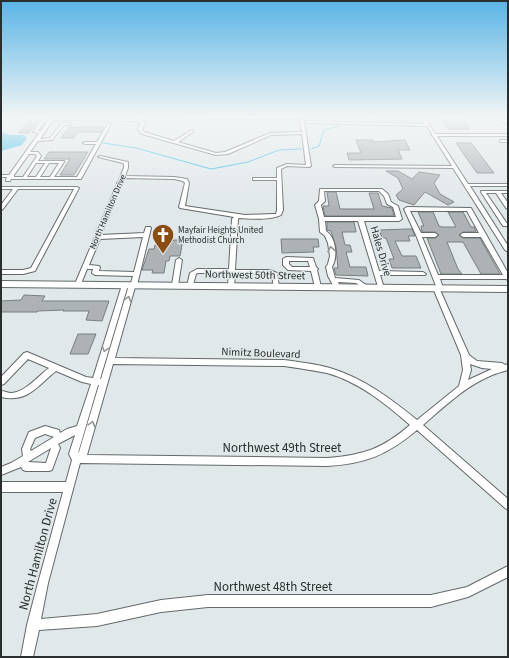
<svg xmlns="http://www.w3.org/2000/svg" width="509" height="658" font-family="'Source Sans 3',sans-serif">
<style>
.water{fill:#21b4e0}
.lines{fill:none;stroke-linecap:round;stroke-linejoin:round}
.stream{stroke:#21b4e0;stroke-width:1}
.building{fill:#adb2b5;stroke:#797f81}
.minor-casing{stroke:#64696b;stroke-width:2}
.major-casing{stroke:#64696b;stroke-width:2}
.highway-casing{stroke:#64696b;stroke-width:2}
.minor{fill:#fff;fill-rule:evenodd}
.major{fill:#fff;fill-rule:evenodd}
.highway{fill:#fff;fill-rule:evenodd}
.oneway{stroke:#959697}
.labels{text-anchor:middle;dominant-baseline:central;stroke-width:3;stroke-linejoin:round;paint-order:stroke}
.far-street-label{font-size:9px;fill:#2b2e2f;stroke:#e1e8ea}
.far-poi-label{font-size:9px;fill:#2b2e2f;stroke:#e1e8ea;text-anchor:start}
.street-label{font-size:11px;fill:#2b2e2f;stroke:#e1e8ea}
.near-street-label{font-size:13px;fill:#2b2e2f;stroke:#e1e8ea}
</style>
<rect width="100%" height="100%" fill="#e1e8ea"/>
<path class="water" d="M1,132l9,3h14l3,3 -5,7 -21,6z"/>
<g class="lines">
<path class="stream" d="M103,143l33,5 75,21 37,-7 31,-12 22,-1
M311,149l8,-3 5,-16 16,-4"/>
</g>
<path class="building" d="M440,116h25l1,8 4,5h-22z
M31,118h9l-11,15h-10z
M69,127h35l-3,5h-23l-4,6h-13z
M356,140h16l1,2 32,-2 5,10h-12l4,9 -53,1 -2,-7h14z
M456,143h15l23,30h-17z
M49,152h39l-14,23h-14l10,-16h-26z
M386,171h12l14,8 7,-7 21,3 -6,8 6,11 14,8 -6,3 -23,-13 -11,13 -15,-5 -3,-5 7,-6 -5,-11z
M327,192h9l4,17h34l-5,-16h9l4,13 10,2 2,8h-69l-2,-10h6z
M418,212h15l6,14 3,1h14l-8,-15h15l8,15h3l2,5h-13l-4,3 4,3h17l20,36h-19l-18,-32h-16l11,27 4,5h-21l-14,-36h9l3,-3 -4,-3h-13l-1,-6h3z
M327,222h27l2,10h-14l3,13h5l2,7h-6l4,15h16l2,9 -32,-1 -2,-7h4l-2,-21 -5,-16 -4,-1z
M408,229h4l3,7h-7l2,5h-15l7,15h14l5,12h-29l-3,-9h5l-8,-21h-4l-3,-8z
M281,239h37l1,8h-6l1,5 -32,1z
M175,240h8l-3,16h-10l-1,5h-3l-2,12h-12l1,-3h-11l7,-21h5l1,-4h15v-4z
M24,295l21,1 -3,5h67l-7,20 -16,-1 3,-9h-26l1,-1 -26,1 -1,1h-36v-11l20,-1z
M78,334h18l-8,20h-18z"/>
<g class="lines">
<g class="minor-casing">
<path id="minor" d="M4,116h4l-7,7v-3z
M45,116h4l-11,15h3l10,-15h4l-1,2 86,1 5,3 -3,8 2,2 30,9 18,-11h1v2l-15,10 38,11 9,-1 45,-19 32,-1 -2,-11 2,-1 2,1 7,45 -2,1 -22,-1 -6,3 2,41 -2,5c-9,5 -32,4 -42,3l-1,1 -3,51h35l7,3 2,14 -1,2h-4l-2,-14 -3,-1h-34l-1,12 -3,2 -3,-2 1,-13h-31l-2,1 -4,14h-4l-1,-2 3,-13 7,-4h32l3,-50 2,-2 -54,-9 -1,-1 6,-24 -2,-2 -9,-2 -50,-1 -23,57 43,-2 2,-6h4l1,1 -14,57 -2,2 -20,71 169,2c15,2 31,4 46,8 33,10 60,30 87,52l42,-34 4,-16 -2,-15 -28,-67 3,-2 -20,-51 -12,-26 3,-2 64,1 37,65v7l-2,-1h-66l3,9 -3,2 29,65 8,6 25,2 3,2 3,-1v6c-6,2 -12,3 -18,6 -26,11 -46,31 -67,49l85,74v11l-3,-2 -88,-78c-30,25 -52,34 -90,36l-247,-3 -32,120 -7,36 56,-5 64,-14 47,-5h223l36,-8 41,-21v11l-40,20 -37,10h-223l-47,5 -64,14 -58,4 -6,27h-12l6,-32 11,-42 25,-91h-62v-10h65l6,-22 -3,-6 6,-19 -17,9 2,4 -8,22 -3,1h-23l-3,-1 -2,-3 -20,8v-8l10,-4 12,-7 -1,-7 7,-17 16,-6 14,4 1,3 7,-4 10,-3 14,-42 -9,-2 -26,-11c-19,15 -28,32 -55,26v-6c3,0 7,2 10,2 15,-1 27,-17 38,-25l-21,-9 -24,25 -3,1v-8l23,-24 3,-1 59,25 7,1 29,-93 3,-2 3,2 -28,94h1l28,-94 2,-2 2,-7 -38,-1 -3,-2 1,-4h-6l-7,17h-2l-3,-2 49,-116v-4l-1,-1 -25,-6 2,-1 28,6v6l-3,8 49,1 13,2 2,4 -4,23 60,9 29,-1h2l1,-4v-30h-24v-2h24v-10l10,-4 19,1 -4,-31 -31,1 -43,19 -12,1 -74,-21 -4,-4 3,-8 -2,-1 -86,-1 -13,19 10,-1 12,-15h8l2,1 -2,1h-6l-12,15 -14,1 -8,11h8l3,4 -3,5h26v1l-10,15h23l19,-33h-11l-2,-1 2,-1h12l11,-19 3,1 -30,55h-70l-1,2h-4v-1l1,-3h-6v-2h8l30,-42 -6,-1zM29,154h6l2,2 -14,21h-9v-2zM36,163h9l-9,14h-9zM49,163h10l-9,14h-10zM410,211h57l12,22h-16l-3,2 3,2h18l22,38h-65l-16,-38h13l3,-2 -3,-2h-14zM143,237l-9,35 -35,-1 1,-4 -1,-1 -10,-1 11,-26zM113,364l171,2c14,2 29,4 43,7 32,9 59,31 83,52 -28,24 -46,30 -83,33l-240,-3zM470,364l12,4 10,1 -24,11 3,-10zM98,385h1l-20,67 -1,1zM45,434l9,3 -23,14 -1,-2 5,-11zM51,448l-5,15 -18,-1z
M142,116h159v2l-2,1h-92z
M307,116h40l-2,1z
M376,116h4l1,2h29l2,1 -2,1h-30l-13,-2 2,-1 8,1z
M420,116h4l11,18h73v2h-71l31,48h40v2h-38l38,60v6l-3,-2 -52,-82 -118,-1 -2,-1 2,-1 117,1 -19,-30 -2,-1 1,-1 -5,-8 -119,-3 -2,-1 2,-1 117,3z
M500,140h8v2h-8z
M1,187h76l2,1 -44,83 -12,3h-22v-4h22l8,-2 43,-79h-56l-15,20 -2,1v-5l12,-16h-12z
M320,189h62l6,5 3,8 7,4 4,13 -3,2h-35l15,50 44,1 3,2 -1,1h-45l4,13 -1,2h-4l-21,-69h-33l1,10c10,6 12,26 6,36l3,11 24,2 11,8 -3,2 -11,-7 -18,-1 2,5 -1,2h-4l-7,-13 -2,-9 2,-3 2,-8 -2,-13 -3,-7 -5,-4 -1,-13 -4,-14 4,-4zM324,191h55l5,5 3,8 6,3 3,10h-72l-3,-12 4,-4z
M481,191h27v2h-7l7,10v6l-2,-1 -10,-15h-10l22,32 -1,1h-4l-22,-34z
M286,257l27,1 3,9 2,2 -1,1 4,17 -1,2h-4l-1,-2 -4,-16 -23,-1 -5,-5v-6zM289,261h19l2,6h-18l-3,-3z
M179,258l3,2 -4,25 -3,2 -3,-2 4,-25z"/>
</g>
<g class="major-casing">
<path id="major" d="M1,281l507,5v6l-507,-5z"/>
</g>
<g class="highway-casing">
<path id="highway" d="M490,116h10l8,4v4z"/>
</g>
<use href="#minor" class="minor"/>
<use href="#major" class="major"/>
<use href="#highway" class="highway"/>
</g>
<defs><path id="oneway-chevron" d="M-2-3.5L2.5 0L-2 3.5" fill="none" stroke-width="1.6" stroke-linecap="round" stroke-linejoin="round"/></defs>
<g class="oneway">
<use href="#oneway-chevron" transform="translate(331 249) rotate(-100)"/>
<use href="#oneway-chevron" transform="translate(128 299) rotate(-74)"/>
<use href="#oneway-chevron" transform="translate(105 349) rotate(107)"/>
<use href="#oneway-chevron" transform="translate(92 424) rotate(-74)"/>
</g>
<linearGradient id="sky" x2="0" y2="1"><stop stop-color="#58b4e5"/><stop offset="0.56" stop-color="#f2f5f6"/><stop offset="1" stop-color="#f2f5f6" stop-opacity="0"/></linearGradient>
<rect width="509" height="209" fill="url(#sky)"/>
<defs>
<g id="church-pin" transform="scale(1.15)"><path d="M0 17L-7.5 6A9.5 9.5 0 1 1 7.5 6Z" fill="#8a4c11" stroke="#e1e8ea"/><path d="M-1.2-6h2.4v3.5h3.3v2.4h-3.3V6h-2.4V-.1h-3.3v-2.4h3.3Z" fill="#fff"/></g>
</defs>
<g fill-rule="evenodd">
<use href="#church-pin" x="163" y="235"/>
</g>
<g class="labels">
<g class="far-street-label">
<text transform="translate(108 212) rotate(-67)">North Hamilton Drive</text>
</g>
<g class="far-poi-label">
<text x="178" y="230">Mayfair Heights United<tspan x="178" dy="10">Methodist Church</tspan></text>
</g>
<g class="street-label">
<text transform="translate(381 251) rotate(74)">Hales Drive</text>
<text transform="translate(255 275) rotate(1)">Northwest 50th Street</text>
<text transform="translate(261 353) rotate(2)">Nimitz Boulevard</text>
</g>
<g class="near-street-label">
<text x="282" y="448">Northwest 49th Street</text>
<text transform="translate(38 554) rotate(-75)">North Hamilton Drive</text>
<text x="273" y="587">Northwest 48th Street</text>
</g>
</g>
<rect width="509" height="658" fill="none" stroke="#2b2e2f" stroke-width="4"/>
</svg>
